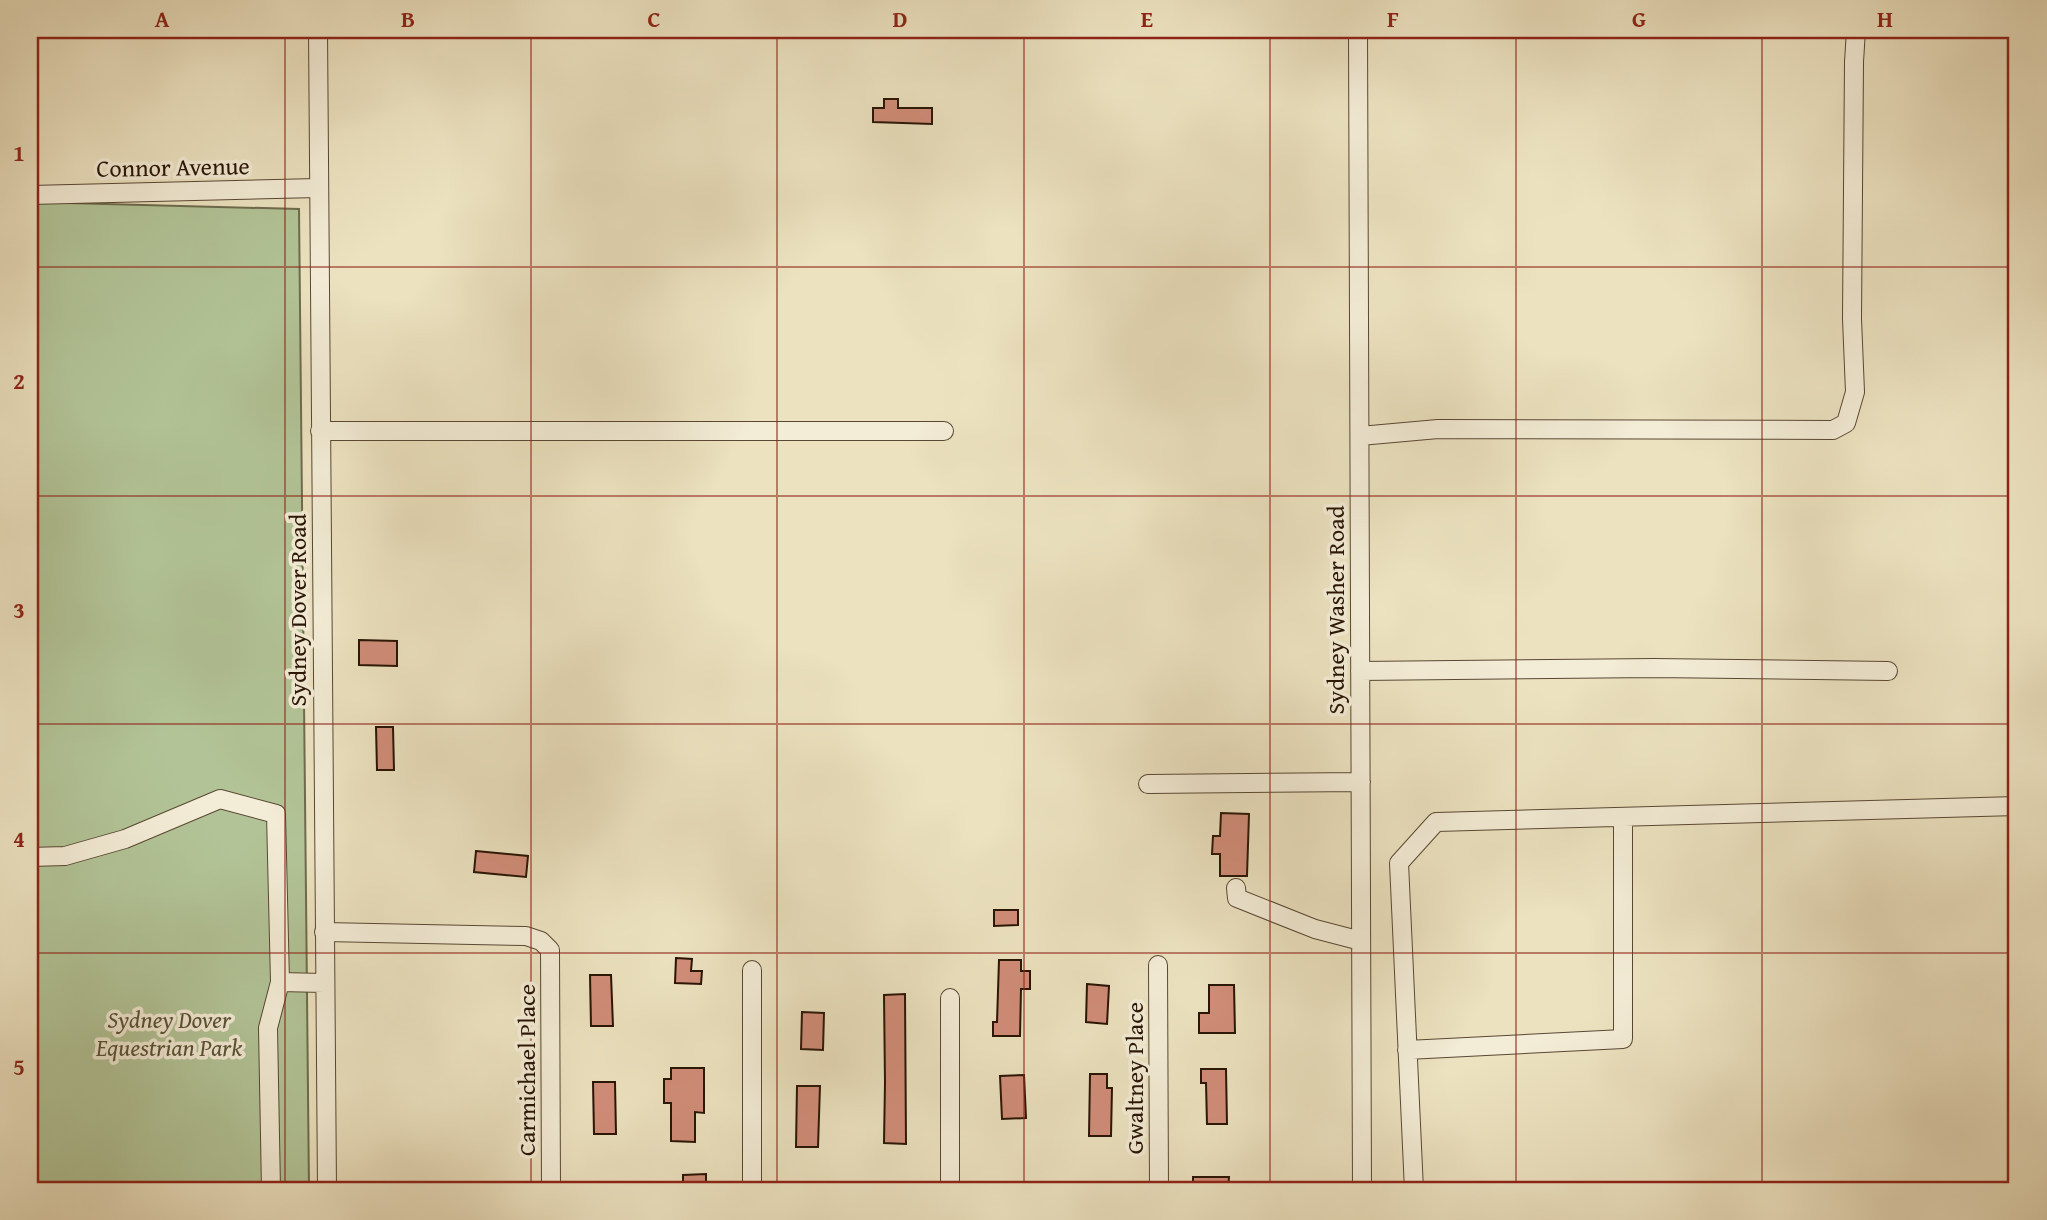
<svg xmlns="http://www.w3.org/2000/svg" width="2047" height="1220" font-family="'Gentium Book Plus',serif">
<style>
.green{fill:#b2c497;stroke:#6d6c4e;stroke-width:2}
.building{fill:#d18d79;stroke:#281404;stroke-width:2}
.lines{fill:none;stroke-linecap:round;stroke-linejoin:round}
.minor-casing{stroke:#594833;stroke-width:20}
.minor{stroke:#f3ecd6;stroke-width:18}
.grid{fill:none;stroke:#8f2418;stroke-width:2;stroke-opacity:0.55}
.labels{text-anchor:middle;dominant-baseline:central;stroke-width:7;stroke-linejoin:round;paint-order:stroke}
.street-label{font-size:24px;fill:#281404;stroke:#f3ecd6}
.park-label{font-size:24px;font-style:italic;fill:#585237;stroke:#f3ecd6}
.neatline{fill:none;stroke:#8f2418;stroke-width:2.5}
.grid-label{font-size:23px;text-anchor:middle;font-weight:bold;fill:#8f2418}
</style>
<rect width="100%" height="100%" fill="#ece2c0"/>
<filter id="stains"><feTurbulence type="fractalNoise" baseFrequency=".00286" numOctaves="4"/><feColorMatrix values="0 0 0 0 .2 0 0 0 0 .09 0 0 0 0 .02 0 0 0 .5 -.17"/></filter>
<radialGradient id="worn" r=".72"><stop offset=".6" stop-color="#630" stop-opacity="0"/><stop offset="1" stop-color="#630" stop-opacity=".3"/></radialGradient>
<path class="green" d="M30,202l269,7 10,981h-279z"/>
<path class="building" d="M884,99h14v9h34v16l-59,-2v-14h11z
M359,640l38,1v25l-38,-1z
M376,727h17l1,43h-17z
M1221,813l28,1 -2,62h-27v-22h-8l1,-18h7z
M476,851l52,5 -2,21 -52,-5z
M994,910h24v15l-24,1z
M676,958l16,1 -1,12h11l-1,13 -26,-1z
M999,960h22v11h9v18h-9l-1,47h-27v-14h4z
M590,975h21l2,51h-22z
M1087,984l22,2 -2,38 -21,-2z
M1209,985h25l1,48h-36v-20h10z
M905,994l1,150 -22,-1 1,-61 -1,-87z
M802,1012l22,1 -1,37 -22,-1z
M671,1068h33v45l-9,-1v30l-24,-1v-38h-7v-24h7z
M1201,1069h25l1,55h-20l-1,-41h-5z
M1090,1074h17v14h5l-1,48h-22z
M1024,1075l2,43 -24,1 -2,-43z
M593,1082h22l1,52h-22z
M797,1086h23l-2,61h-22z
M706,1174v16h-23v-15z
M1193,1177h36l-1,13h-35z"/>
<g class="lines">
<g class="minor-casing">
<path id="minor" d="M318,30l9,1160
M1358,30l4,1160
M30,195l288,-7
M320,431h624
M1360,436l78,-7 395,1 13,-7 9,-31 -3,-73 2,-257 2,-32
M1360,671l294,-3 234,3
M1148,784l213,-2
M30,857l35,-1 60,-17 95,-40 56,15 4,168 44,1
M1236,888l1,10 78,31 46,12
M324,932l202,4 15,5 9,9 1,240
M1158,965l1,225
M752,970v220
M1407,1050l216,-11v-222
M271,1190l-3,-162 12,-46
M950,1190v-192
M1414,1190l-15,-327 37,-41 581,-16"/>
</g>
<use href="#minor" class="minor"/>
</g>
<path class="grid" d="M285,30v1160M531,30v1160M777,30v1160M1024,30v1160M1270,30v1160M1516,30v1160M1762,30v1160M30,267h1987M30,496h1987M30,724h1987M30,953h1987"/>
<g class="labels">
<g class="street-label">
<text transform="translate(173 167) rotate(-1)">Connor Avenue</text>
<text transform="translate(297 610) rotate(-90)">Sydney Dover Road</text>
<text transform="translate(1335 610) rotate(-90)">Sydney Washer Road</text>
<text transform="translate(526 1070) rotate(-90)">Carmichael Place</text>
<text transform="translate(1134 1078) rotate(-90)">Gwaltney Place</text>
</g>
<g class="park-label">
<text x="169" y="1019">Sydney Dover<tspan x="169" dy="28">Equestrian Park</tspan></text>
</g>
</g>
<rect width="2047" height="1220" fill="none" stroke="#ece2c0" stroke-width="77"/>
<rect x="38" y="38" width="1970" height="1144" class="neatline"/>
<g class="grid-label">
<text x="162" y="27">A</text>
<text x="408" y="27">B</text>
<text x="654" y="27">C</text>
<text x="900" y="27">D</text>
<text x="1147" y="27">E</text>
<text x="1393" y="27">F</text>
<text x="1639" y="27">G</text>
<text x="1885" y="27">H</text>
<text x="19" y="161">1</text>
<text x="19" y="389">2</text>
<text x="19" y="618">3</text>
<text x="19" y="847">4</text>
<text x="19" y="1075">5</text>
</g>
<rect width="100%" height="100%" filter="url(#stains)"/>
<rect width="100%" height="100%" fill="url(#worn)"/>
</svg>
